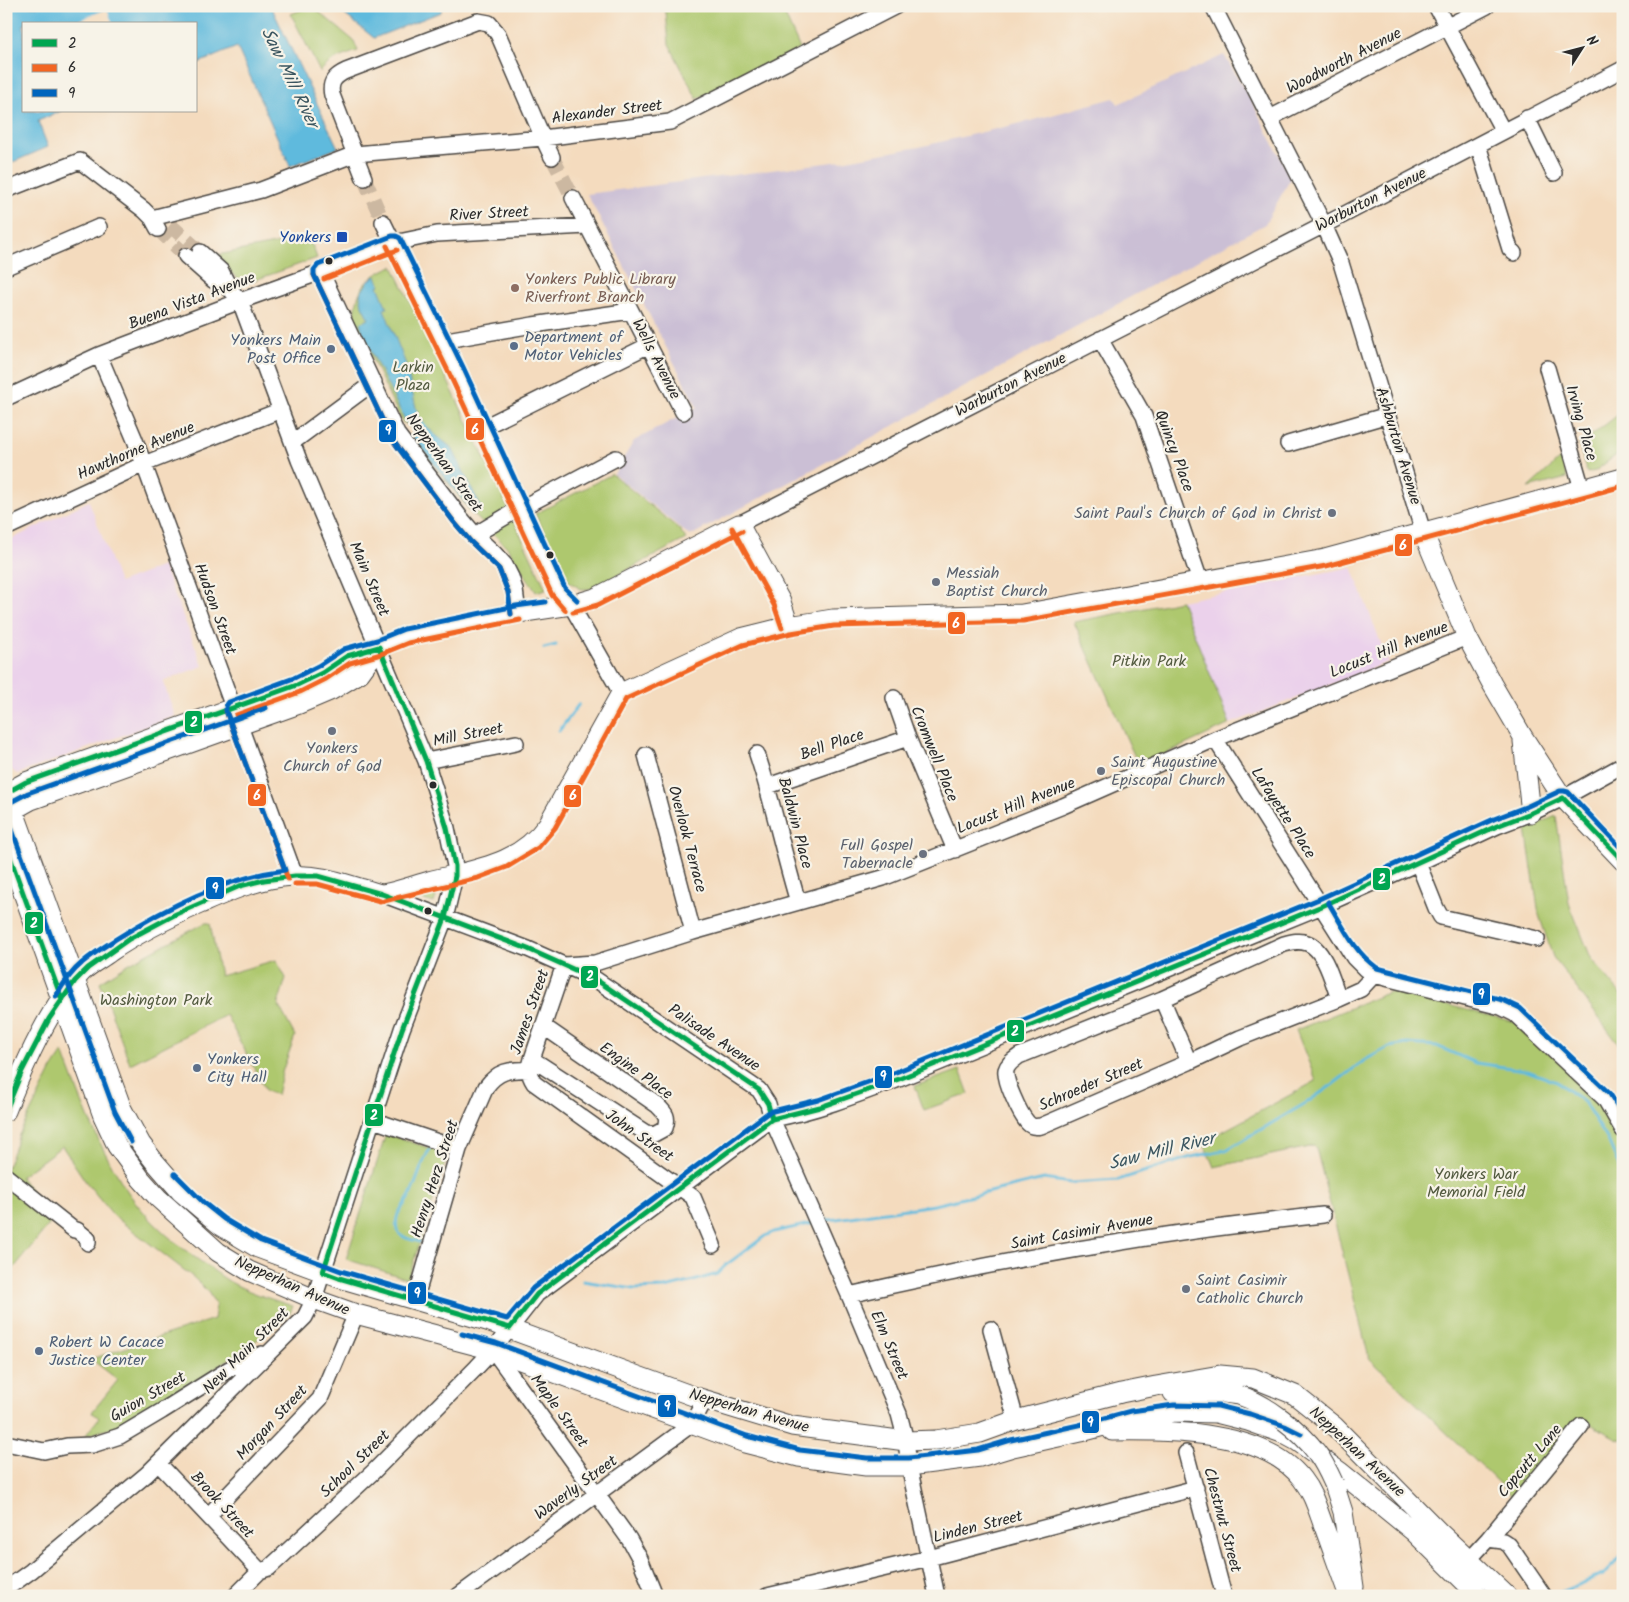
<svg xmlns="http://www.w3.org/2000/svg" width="1629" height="1602" font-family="Kalam,sans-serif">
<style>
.built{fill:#ebd1eb}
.industrial{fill:#cbbfd5}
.green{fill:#aec86e;stroke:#6c7a4c}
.water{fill:#5fbadd;stroke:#457284}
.pier{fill:#f4dbbe}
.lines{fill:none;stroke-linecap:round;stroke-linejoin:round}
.stream{stroke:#5fbadd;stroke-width:3}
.minor-tunnel{stroke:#ccb8a1;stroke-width:15;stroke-dasharray:15 8;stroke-linecap:butt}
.minor-casing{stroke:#494541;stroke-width:18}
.major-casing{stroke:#494541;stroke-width:21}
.minor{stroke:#fff;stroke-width:15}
.major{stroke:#fff;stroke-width:19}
.major-bridge-casing{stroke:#494541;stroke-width:21;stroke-linecap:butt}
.major-bridge{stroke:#fff;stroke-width:19}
.bus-1-casing{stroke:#f7f3e8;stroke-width:9}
.bus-2-casing{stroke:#f7f3e8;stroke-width:9}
.bus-3-casing{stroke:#f7f3e8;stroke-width:9}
.bus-1{stroke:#00a651;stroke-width:5}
.bus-2{stroke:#f26522;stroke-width:5}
.bus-3{stroke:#0065bd;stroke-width:5}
.transit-dot{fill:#1a4fb4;stroke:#f7f3e8;stroke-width:2}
.bus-dot{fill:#2b2b2b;stroke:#f7f3e8;stroke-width:2}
.education-dot{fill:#8d6e63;stroke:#f7f3e8;stroke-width:2}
.service-dot{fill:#5c6f8a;stroke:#f7f3e8;stroke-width:2}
.worship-dot{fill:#6b7280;stroke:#f7f3e8;stroke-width:2}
.labels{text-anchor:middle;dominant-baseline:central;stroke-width:4.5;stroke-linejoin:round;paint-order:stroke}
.street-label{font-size:16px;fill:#2b2b2b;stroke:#f7f3e8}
.transit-label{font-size:16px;fill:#164399;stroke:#f7f3e8;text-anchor:end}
.education-label{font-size:16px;fill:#785e54;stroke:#f7f3e8;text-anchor:start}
.service-label{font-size:16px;fill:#4e5e75;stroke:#f7f3e8;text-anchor:start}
.park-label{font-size:16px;fill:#525a3f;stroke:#f7f3e8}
.worship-label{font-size:16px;fill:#5b616d;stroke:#f7f3e8;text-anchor:start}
.water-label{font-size:18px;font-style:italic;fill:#3b5660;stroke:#f7f3e8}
.line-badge{stroke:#f7f3e8;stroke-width:2}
.badge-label{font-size:14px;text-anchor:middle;font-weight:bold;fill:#fff}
</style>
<rect width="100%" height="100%" fill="#f7f3e8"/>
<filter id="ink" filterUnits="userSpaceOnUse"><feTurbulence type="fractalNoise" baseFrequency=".02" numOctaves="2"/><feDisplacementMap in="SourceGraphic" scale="10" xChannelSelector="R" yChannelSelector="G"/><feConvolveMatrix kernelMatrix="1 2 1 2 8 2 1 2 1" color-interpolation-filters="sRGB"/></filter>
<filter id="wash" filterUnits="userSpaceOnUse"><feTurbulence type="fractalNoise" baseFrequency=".0096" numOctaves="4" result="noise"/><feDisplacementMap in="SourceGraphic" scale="20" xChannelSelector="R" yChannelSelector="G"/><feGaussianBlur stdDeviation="1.12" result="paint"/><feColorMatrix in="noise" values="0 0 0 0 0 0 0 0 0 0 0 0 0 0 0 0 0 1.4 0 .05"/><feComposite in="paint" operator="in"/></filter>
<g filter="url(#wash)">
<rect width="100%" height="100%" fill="#f4dbbe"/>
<path class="built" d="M89,501l30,82 44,-17 40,100 -40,15 12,35 -158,58 -5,-4 -6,-14v-214z
M1352,567l36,95 -158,62 -49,-123z"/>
<path class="industrial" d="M1224,55l28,47 39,76 -26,46 -575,312 -76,-62 20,-33 63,-34 -110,-213 254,-33 78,-14 111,-26 84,-23 4,6z"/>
<path class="green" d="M310,6h2l42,35 4,10c-15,5 -28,8 -38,21l-29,-58z
M663,6h118l19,43 -103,50 -28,-55 -3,-31z
M311,237l2,4 -2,1 6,16 -73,26 -32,-28z
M393,266l110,231 43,92 -10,3 -28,-44 -37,-36 -59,-74c3,-8 -2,-13 -10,-16l-47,-99c0,-32 8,-45 38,-57z
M1623,411v39l-28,21 -8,2 -8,-28z
M1561,458l6,20 -39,10z
M612,474l67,55 7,10 -95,50h-10l-12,-7 -34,-68z
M1181,601l49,123 -91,42 -65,-144z
M1556,816l13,87 22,55 32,39v53l-70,-93 -14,-42 -13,-86z
M439,887l-5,16 -29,-9z
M205,923h5l10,53 56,-16 10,18 -8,26 17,32 -12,33 -6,26 -11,-4 -40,-76 -96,49 -30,-82 28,-18z
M1392,991l123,31 88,79 20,36v303l-7,-2 -33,-18 -69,78 -145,-140 -53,-210 -2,-2 -100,21 -11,-25 113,-61 -20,-51z
M63,1052c16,44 33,89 58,129 21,36 55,64 89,87 9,6 17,13 26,17 18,9 38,15 57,21l-3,7 -23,20 -73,50 -63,39 -46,14 14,-18 -7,-6 26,-32 -27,-21 123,-40 2,-14 -8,-13 -15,-15 -79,-61 -28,-34 -24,-36 -42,31 34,41 -48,60v-108l13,-35 33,-66z
M960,1070l9,24 -45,16 -9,-24z
M386,1134l62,20 -40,125 -62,-20z"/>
<path class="water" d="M6,6h265l67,142 -48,18 -53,-119 -41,17v-40h-172v87h37l-23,10 10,26 -42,18z
M334,6h108l-1,6 -67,26z
M376,276l4,9 -2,1 9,22 -3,1 21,53 13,54 15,17 19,15 29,59 -9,4 -58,-72 -2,-11 -5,-4 -43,-87 -4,-14 9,-4 -7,-13 -2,-12 10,-15z"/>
<path class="pier" d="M107,9l6,15h-32l-2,-4z"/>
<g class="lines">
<path class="stream" d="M544,648l12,-3
M559,731l20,-27
M822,1221l112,-16 110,-26 27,4 47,-3 73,-23 35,-7 80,-47 26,-18 33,-25 24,-13 18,-3 30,2 39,17 49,7 32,12 27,20 24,38 15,35
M420,1242c-7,-2 -20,-4 -23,-12 -1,-5 -1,-11 1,-16 4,-8 11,-14 14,-23 7,-15 9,-28 18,-42
M583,1281l51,8 31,-1 25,-6 27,-8 9,-9 39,-29 9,-4 40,-9
M1558,1593l45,-18 20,-20"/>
</g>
</g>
<g filter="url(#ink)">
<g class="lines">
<path class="minor-tunnel" d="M552,157l21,41
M364,178l19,44
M170,225l30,27
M158,229l28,27"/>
<g class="minor-casing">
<path id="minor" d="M1213,6l111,219 17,38 82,269
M1436,6l67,125
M1270,118l217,-112
M1527,118l27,55
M1478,145l32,104 4,4
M364,178l-32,-83c-3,-13 3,-19 14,-24l132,-50 11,2 9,11 45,104 9,19
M6,190l74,-29 64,49 8,8 6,11
M573,198l110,214
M152,218l109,-28 94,-36 188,-16 127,-16 226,-116
M383,222l73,148 103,222 12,13 50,88
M186,256l27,24 17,9
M6,267l93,-40
M321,272l76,162 63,83 17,20 18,17 10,11 6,12 4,13 3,23
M1100,339l44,77 56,165
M441,341l92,-16 98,-14
M99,355l36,85 160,436
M1547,368l35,121
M6,398l93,-43 141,-54 81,-29 73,-29 43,-9 150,-8
M482,428l167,-83
M293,442l81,-60
M1288,444l100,-29
M739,524l585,-299 299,-156
M6,528l138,-64 137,-54
M477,537l6,-7 27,-16 106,-56
M894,698l14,40 47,112
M1215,739l139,219 11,11 9,6 127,32 14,7 90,85 18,31
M757,754c16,48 26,99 41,148
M646,755l47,177
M426,761l90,-18
M768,786l140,-48
M1418,863l18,45 5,9 96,22
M382,894l146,55 67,30 164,111 9,14 4,15 77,176 50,119 7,27 3,25 28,130
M1162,999l27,63
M1339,999c-6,-16 -14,-50 -32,-56 -8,-3 -15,-1 -23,1l-122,55 -143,57c-5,4 -11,7 -13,14 -2,10 14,44 21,52 4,5 8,5 14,4l148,-64 51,-24 99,-39 22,-10 13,-14
M532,1059l114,74 8,1 11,-6c4,-12 0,-15 -8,-23l-114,-79
M373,1120l86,29
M6,1176l68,54h3l11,9v4
M713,1245l-20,-48 -159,-114c-6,-9 -5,-13 -2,-24l32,-94 31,-2 98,-31 190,-54 180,-72 152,-67 252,-102
M849,1295c156,-36 315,-63 474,-80
M415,1301l44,-152 27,-62c12,-16 23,-18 43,-17
M991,1329l25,91
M493,1350l136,189 11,20 15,37
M6,1443l38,8 23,-5 25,-1 28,-9 42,-25 67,-42 33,-15
M1186,1453l38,143
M158,1463l102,108
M208,1516l112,-117 36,-85
M1488,1539l15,2 6,4 35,51
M1461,1568l27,-29 93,-113
M6,1589l25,-18 116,-97 158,-157 9,-18 88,-270 43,-111 10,-42v-10l-8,-38 -21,-67 -127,-301 -59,-159 -10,-12 -9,-18 -21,-19
M235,1596l25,-25 9,-3 104,-96 104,-105 16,-17 44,-56 235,-175c44,-8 85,-24 127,-40l423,-173 96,-43 79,-37 34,-13 32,-15 60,-33
M458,1596l234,-172 13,-25
M767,1596l162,-38 267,-70"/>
</g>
<g class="major-casing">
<path id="major" d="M1423,532l44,105 25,47 31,53 40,61 60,63
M1523,741l8,72
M7,792l115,317 19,35 13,17 27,31 39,33 38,23 81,30 151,44 203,74 99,30 114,15 30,-1 44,-7 36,-13 105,-27 35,-7 64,-11 33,3 42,17 39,31 105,106 68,64
M6,793l20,-11 271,-97 25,-12 25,-17 32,-9 27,-11 112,-23 53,-8 24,-7 144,-74 42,78 8,24
M6,814l25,-14 268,-96 33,-14 28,-17 19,-26
M6,845l97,271 14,30 24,33 17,19 60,54 31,19 65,28 42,15 137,36 252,93 54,14 67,9h43l71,-9 33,-10 68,-15 52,-14 41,-6 42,1 32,8 34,12 15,8 42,30 74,60 66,65
M6,1111c17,-44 43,-105 76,-139 8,-8 19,-13 28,-20 28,-19 58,-34 90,-48 30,-13 59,-26 93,-28 23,-2 44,5 67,12 6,1 15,5 21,6 9,0 38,-10 48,-13 45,-12 89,-15 119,-57l73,-131 120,-55 48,-12 44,-7 189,-5 303,-55 298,-81
M1173,1393l44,-1 22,3
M1112,1431c57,-1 153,-1 190,48 11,14 15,29 21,45 9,24 17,48 26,72
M1334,1484l9,28 11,75"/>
</g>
<use href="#minor" class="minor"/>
<use href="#major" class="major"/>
<g class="major-bridge-casing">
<path id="major-bridge" d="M1239,1395c27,9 61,35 78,58 7,9 12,20 17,31"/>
</g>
<use href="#major-bridge" class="major-bridge"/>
<g class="bus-1-casing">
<path id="bus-1" d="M6,793l20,-11 271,-97 25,-12 25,-17 32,-9
M1563,798l60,63
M6,846l56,154
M6,1110l16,-39 27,-52 26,-38 13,-13 41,-29 47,-25 64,-28 24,-6 31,-4h23l64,18 146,55 67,30 164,111 9,14 4,15
M323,1272l79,-243 43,-111 10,-42v-10l-8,-38 -21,-67 -47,-114
M323,1272l16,6 171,50
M510,1328l27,-34 235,-175 48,-12 79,-28 423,-173 175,-80 34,-13 32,-15"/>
</g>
<g class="bus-2-casing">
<path id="bus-2" d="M387,246l62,127 103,222 13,15
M314,275l77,163 63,84 17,20 28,27 9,23 3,22
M324,279l73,-29
M732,528l42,77 8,23
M573,612l25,-7 144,-74
M226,711l62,168
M236,715l64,-23 26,-13 24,-16 31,-9 27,-11 112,-23
M295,884h22l63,17
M384,901l94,-23 29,-11 31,-19 17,-20 71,-129 117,-54 48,-12 43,-7 189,-5 303,-55 297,-80"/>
</g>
<g class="bus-3-casing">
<path id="bus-3" d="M511,614l-3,-22 -9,-23 -28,-27 -17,-20 -63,-84 -77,-163v-5l4,-5 74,-29h4l4,2 63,129 102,221 12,12
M6,807l3,-4 19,-10 238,-85
M6,813l109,299 16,30
M1328,902c15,24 26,50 49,66l126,32 17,8 90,86 13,21
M56,996c7,-12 15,-24 26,-33 10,-9 23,-17 34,-24 51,-32 108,-61 169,-69l-59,-159v-5l3,-4 65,-24 24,-12 26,-17 33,-9 27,-11 112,-23 29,-4
M175,1174l29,29 20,16 37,22 80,30 166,48 26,-31 236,-176 49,-12 78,-28 423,-173 175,-80 34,-13 32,-15h4l4,1 55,58
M462,1334l34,9 251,93 53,14 67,8h42l69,-8 33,-10 68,-15 52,-14 43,-6 44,1 32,8 35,12 16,8"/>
</g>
<use href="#bus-1" class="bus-1"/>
<use href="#bus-2" class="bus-2"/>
<use href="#bus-3" class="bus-3"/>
</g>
</g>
<rect class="transit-dot" x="336" y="231" width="12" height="12" rx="2.5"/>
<g class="bus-dot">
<circle cx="329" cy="261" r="4.5"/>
<circle cx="550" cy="555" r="4.5"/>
<circle cx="433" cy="785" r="4.5"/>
<circle cx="428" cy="911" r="4.5"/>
</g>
<circle class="education-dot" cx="515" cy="288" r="5"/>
<g class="service-dot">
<circle cx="514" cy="346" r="5"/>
<circle cx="331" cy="349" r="5"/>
<circle cx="197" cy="1068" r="5"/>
<circle cx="39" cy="1351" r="5"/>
</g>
<g class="worship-dot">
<circle cx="1332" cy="513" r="5"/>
<circle cx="936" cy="582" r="5"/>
<circle cx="332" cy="731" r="5"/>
<circle cx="1101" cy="771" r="5"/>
<circle cx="923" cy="854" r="5"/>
<circle cx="1186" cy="1289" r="5"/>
</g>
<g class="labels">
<g class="street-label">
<text transform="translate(1344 61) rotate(-27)">Woodworth Avenue</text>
<text transform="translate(607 112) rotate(-7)">Alexander Street</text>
<text transform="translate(1371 200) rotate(-27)">Warburton Avenue</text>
<text transform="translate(489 214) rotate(-3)">River Street</text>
<text transform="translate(192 301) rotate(-21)">Buena Vista Avenue</text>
<text transform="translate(656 359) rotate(63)">Wells Avenue</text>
<text transform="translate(1011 385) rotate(-27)">Warburton Avenue</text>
<text transform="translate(1581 423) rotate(74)">Irving Place</text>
<text transform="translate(1398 446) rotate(73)">Ashburton Avenue</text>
<text transform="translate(136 451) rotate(-23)">Hawthorne Avenue</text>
<text transform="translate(1174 451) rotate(70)">Quincy Place</text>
<text transform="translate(444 463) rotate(54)">Nepperhan Street</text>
<text transform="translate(369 579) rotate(67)">Main Street</text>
<text transform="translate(215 609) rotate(70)">Hudson Street</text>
<text transform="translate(1389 650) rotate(-22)">Locust Hill Avenue</text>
<text transform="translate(468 735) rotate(-11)">Mill Street</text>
<text transform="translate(832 745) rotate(-19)">Bell Place</text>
<text transform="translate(934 754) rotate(68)">Cromwell Place</text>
<text transform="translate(1016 806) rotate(-22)">Locust Hill Avenue</text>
<text transform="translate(1283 813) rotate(57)">Lafayette Place</text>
<text transform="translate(795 823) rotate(75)">Baldwin Place</text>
<text transform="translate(687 839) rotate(75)">Overlook Terrace</text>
<text transform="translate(530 1012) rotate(-71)">James Street</text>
<text transform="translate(714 1038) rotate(34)">Palisade Avenue</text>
<text transform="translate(636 1071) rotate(36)">Engine Place</text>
<text transform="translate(1091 1085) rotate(-23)">Schroeder Street</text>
<text transform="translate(639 1136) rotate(35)">John Street</text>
<text transform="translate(435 1179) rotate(-72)">Henry Herz Street</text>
<text transform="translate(1082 1232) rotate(-10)">Saint Casimir Avenue</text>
<text transform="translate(292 1286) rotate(24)">Nepperhan Avenue</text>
<text transform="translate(889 1345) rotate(67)">Elm Street</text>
<text transform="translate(246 1351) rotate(-45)">New Main Street</text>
<text transform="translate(148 1397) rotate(-30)">Guion Street</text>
<text transform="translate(559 1411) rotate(54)">Maple Street</text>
<text transform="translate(749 1411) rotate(16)">Nepperhan Avenue</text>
<text transform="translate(272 1423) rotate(-47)">Morgan Street</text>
<text transform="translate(1357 1452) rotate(43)">Nepperhan Avenue</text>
<text transform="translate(1530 1461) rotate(-50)">Copcutt Lane</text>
<text transform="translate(355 1464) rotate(-44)">School Street</text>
<text transform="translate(576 1488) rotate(-36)">Waverly Street</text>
<text transform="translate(222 1505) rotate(47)">Brook Street</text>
<text transform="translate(1222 1520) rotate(75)">Chestnut Street</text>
<text transform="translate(978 1527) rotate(-14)">Linden Street</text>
</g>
<g class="transit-label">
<text x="331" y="237">Yonkers</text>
</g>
<g class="education-label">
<text x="525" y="279">Yonkers Public Library<tspan x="525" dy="18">Riverfront Branch</tspan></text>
</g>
<g class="service-label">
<text x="524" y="337">Department of<tspan x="524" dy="18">Motor Vehicles</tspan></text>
<text x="321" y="340" text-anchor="end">Yonkers Main<tspan x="321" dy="18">Post Office</tspan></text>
<text x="207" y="1059">Yonkers<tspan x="207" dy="18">City Hall</tspan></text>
<text x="49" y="1342">Robert W Cacace<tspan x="49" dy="18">Justice Center</tspan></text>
</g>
<g class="park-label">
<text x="413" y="367">Larkin<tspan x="413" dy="18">Plaza</tspan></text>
<text x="1149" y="661">Pitkin Park</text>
<text x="156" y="1000">Washington Park</text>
<text x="1476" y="1174">Yonkers War<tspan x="1476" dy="18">Memorial Field</tspan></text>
</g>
<g class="worship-label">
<text x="1322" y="513" text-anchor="end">Saint Paul's Church of God in Christ</text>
<text x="946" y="573">Messiah<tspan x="946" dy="18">Baptist Church</tspan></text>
<text x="332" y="748" text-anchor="middle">Yonkers<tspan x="332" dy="18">Church of God</tspan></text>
<text x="1111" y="762">Saint Augustine<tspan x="1111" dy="18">Episcopal Church</tspan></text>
<text x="913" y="845" text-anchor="end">Full Gospel<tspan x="913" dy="18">Tabernacle</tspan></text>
<text x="1196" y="1280">Saint Casimir<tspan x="1196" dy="18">Catholic Church</tspan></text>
</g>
<g class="water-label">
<text transform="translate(289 78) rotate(64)">Saw Mill River</text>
<text transform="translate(1162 1152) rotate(-14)">Saw Mill River</text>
</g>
</g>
<g class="line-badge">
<rect x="465" y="417" width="20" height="24" rx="5" fill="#f26522"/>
<rect x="378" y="419" width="19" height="24" rx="5" fill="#0065bd"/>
<rect x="1394" y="533" width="19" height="24" rx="5" fill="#f26522"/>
<rect x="947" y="611" width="19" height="24" rx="5" fill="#f26522"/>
<rect x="184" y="710" width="19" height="24" rx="5" fill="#00a651"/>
<rect x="247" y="783" width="20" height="24" rx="5" fill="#f26522"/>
<rect x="563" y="784" width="19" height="24" rx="5" fill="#f26522"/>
<rect x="1372" y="867" width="19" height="24" rx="5" fill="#00a651"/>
<rect x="205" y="876" width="20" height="24" rx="5" fill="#0065bd"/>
<rect x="24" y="911" width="20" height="24" rx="5" fill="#00a651"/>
<rect x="580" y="965" width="19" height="24" rx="5" fill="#00a651"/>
<rect x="1472" y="982" width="19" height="24" rx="5" fill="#0065bd"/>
<rect x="1006" y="1019" width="19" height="24" rx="5" fill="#00a651"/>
<rect x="874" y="1065" width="19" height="24" rx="5" fill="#0065bd"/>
<rect x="364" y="1103" width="20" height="24" rx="5" fill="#00a651"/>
<rect x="407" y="1281" width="20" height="24" rx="5" fill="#0065bd"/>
<rect x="657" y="1394" width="20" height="24" rx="5" fill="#0065bd"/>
<rect x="1081" y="1410" width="19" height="24" rx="5" fill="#0065bd"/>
</g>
<g class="badge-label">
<text x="475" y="434">6</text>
<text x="388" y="435">9</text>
<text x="1403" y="550">6</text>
<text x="956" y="628">6</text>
<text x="194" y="727">2</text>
<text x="257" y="800">6</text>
<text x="573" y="800">6</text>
<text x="1382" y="884">2</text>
<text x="215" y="893">9</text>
<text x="34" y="928">2</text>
<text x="590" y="981">2</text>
<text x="1481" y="999">9</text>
<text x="1015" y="1036">2</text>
<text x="883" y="1081">9</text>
<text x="374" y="1120">2</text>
<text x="417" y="1298">9</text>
<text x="667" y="1411">9</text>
<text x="1090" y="1427">9</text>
</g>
<rect width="1629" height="1602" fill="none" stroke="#f7f3e8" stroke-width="25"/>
<rect x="22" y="22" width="175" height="90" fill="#f7f3e8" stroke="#a5a39c"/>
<rect x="32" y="39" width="25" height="8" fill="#00a651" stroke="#a5a39c"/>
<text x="68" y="48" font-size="15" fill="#2b2b2b">2</text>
<rect x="32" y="64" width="25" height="8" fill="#f26522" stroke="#a5a39c"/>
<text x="68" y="72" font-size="15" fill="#2b2b2b">6</text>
<rect x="32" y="89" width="25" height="8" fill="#0065bd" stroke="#a5a39c"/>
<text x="68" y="98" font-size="15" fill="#2b2b2b">9</text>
<g transform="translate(1582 48) rotate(54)" stroke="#f7f3e8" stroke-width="4" paint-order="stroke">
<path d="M0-4L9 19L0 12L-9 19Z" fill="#2b2b2b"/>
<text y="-8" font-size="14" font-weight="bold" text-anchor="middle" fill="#2b2b2b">N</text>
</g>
</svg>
